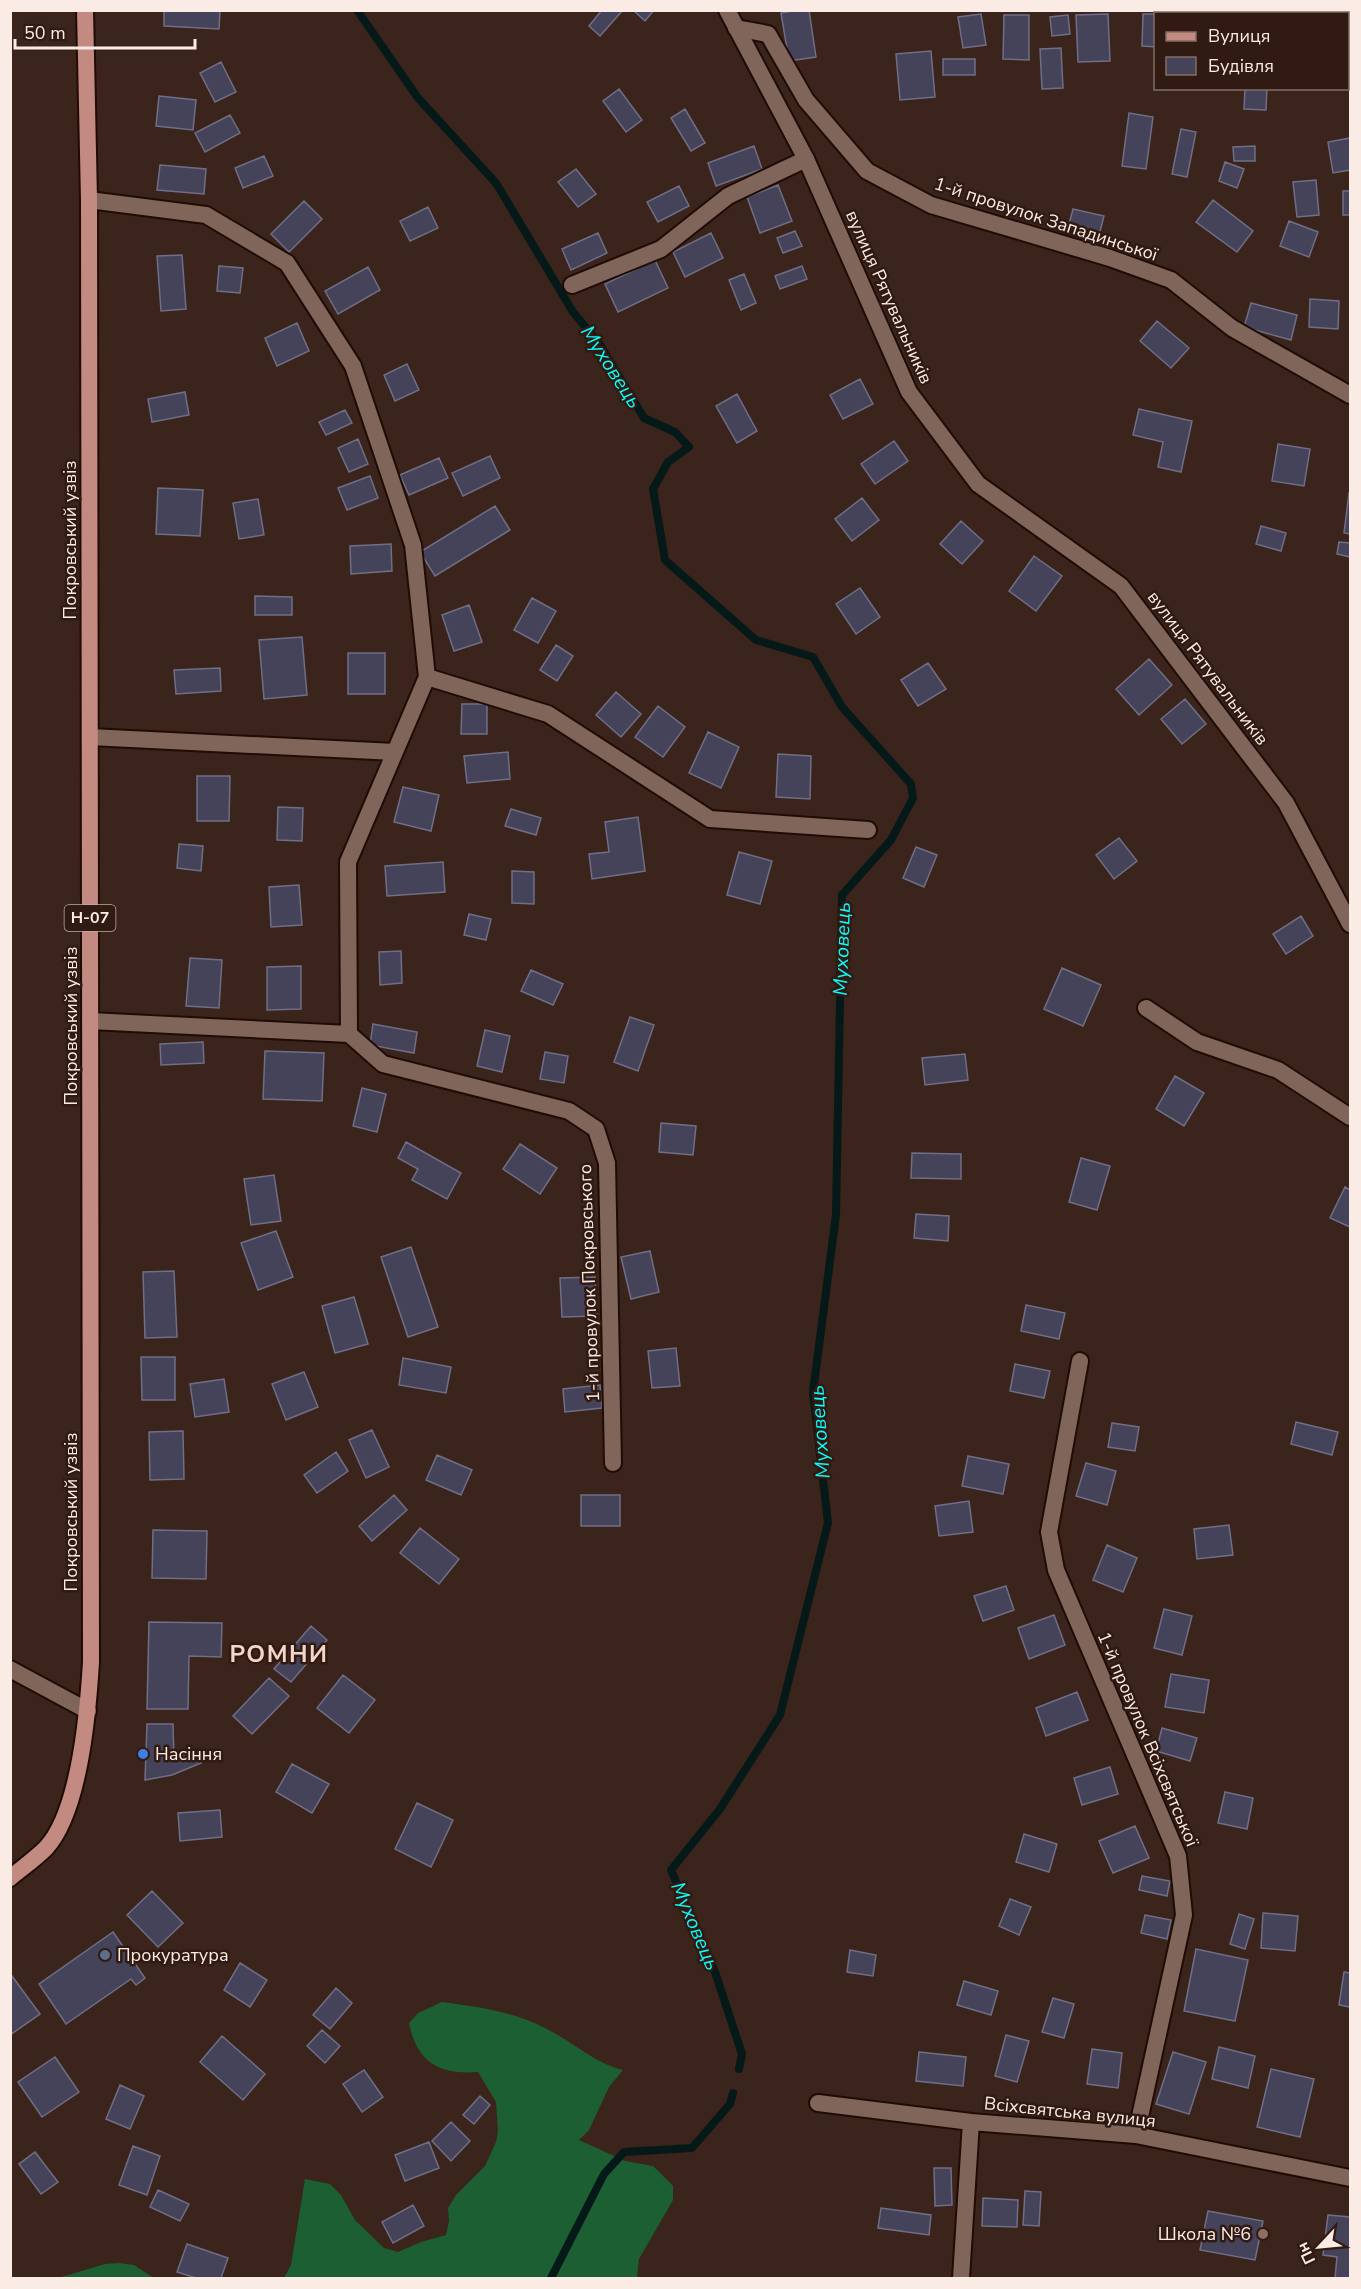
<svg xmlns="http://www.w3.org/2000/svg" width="1361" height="2289" font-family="'Nunito Sans',sans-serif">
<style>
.forest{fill:#1c5f33}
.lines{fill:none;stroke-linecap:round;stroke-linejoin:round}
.stream{stroke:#061919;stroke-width:8}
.building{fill:#454359;stroke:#706e86;stroke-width:1.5}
.minor-casing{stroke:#200c05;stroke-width:20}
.secondary-casing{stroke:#200c05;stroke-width:20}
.primary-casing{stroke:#200c05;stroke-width:20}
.minor{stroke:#7f655a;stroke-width:16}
.secondary{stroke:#7f655a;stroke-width:16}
.primary{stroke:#c28a80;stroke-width:16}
.shop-dot{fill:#3f7fe0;stroke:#301a11;stroke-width:2}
.service-dot{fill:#5c6f8a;stroke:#301a11;stroke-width:2}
.education-dot{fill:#8d6e63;stroke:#301a11;stroke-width:2}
.labels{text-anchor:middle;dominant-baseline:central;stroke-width:5;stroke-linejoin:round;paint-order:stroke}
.shield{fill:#301a11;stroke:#beaca5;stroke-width:1.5}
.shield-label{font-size:16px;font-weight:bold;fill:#fbebe5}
.street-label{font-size:18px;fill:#fbebe5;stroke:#301a11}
.poi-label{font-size:18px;fill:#fbebe5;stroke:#301a11;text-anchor:start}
.water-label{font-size:20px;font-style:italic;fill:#0bfcfd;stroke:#301a11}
.district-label{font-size:24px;font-weight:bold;letter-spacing:1.5px;fill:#f3d5c9;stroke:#301a11}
</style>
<rect width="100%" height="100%" fill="#3a241b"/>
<path class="forest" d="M442,2002c37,5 69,9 103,26 27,13 49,35 78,42l-14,17 -20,43 -10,10 46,21 28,5 20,20v14l-34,59 -2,19h-353l7,-13 14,-86 25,5 11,11 14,25 29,28 14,4 23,-10 25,-7 3,-14 -1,-13 8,-13 29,-29 11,-24 2,-11 -2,-29 -18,-30c-38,3 -61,-9 -69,-49l9,-10z
M119,2263l15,2 20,13h-96l47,-14z"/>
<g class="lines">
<path class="stream" d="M357,10l61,88 78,85 77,129 26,31 45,75 31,14 14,15 -21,15 -15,27 12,71 91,80 57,17 29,50 69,77 2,14 -22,42 -49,55 -6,320 -23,177 15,131 -48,192 -60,94 -49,61 44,102 27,82 -3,15
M551,2278l53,-104 20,-22 68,-4 38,-44 3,-11"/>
</g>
<path class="building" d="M164,10h56l-1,19 -55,-3z
M602,10h21l-23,26 -11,-10z
M633,10h21l-9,11z
M798,10h11l7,47 -27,4 -8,-48z
M981,14l5,31 -23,3 -5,-31z
M1108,14l2,47 -32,1 -2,-47z
M1143,14h13v33l-14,-1z
M1004,15h25v45l-26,-1z
M1068,15l2,19 -18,2 -2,-19z
M1061,48l2,40 -21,1 -2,-40z
M931,51l4,46 -35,3 -4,-46z
M943,59h32v16h-32z
M221,62l15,30 -21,10 -15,-29z
M1245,88h22l-1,22 -22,-1z
M619,89l23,31 -16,12 -23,-31z
M159,96l37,4 -3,30 -37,-4z
M685,109l20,34 -14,8 -20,-33z
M1129,113l24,4 -7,52 -24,-3z
M230,115l10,18 -35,19 -10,-19z
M1181,129l15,3 -9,45 -15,-3z
M1350,138v32l-17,3 -5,-31z
M754,146l8,23 -46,17 -8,-23z
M1255,146v15h-21l-1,-14z
M264,156l9,20 -30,12 -8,-20z
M1225,162l19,7 -7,19 -18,-7z
M160,165l46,4 -2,25 -47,-4z
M576,169l20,25 -18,13 -20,-25z
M1316,180l3,35 -22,2 -4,-35z
M778,185l14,36 -32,12 -13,-36z
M679,186l10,20 -31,16 -11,-20z
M1343,191h7v24h-7z
M1213,200l40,31 -16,21 -41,-30z
M304,201l18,18 -33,33 -18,-18z
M428,207l10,21 -28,13 -10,-20z
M1073,209l31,7 -6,23 -31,-7z
M1289,221l29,11 -9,25 -29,-11z
M795,231l7,15 -19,7 -6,-15z
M598,233l9,20 -36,17 -9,-21z
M711,233l12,25 -38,19 -12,-25z
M182,255l4,54 -25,2 -4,-55z
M655,260l13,28 -50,24 -13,-28z
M219,266l24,2 -3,25 -23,-2z
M802,266l5,13 -27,10 -5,-13z
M368,267l12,23 -42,24 -13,-23z
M744,274l12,29 -15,7 -12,-30z
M1310,299l29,2 -1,28 -29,-2z
M1251,303l46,12 -6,25 -47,-13z
M1157,321l32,27 -18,20 -31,-27z
M297,323l12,28 -32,15 -12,-28z
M407,364l12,26 -24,11 -11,-26z
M860,379l13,25 -30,15 -13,-24z
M185,392l4,23 -37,7 -4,-23z
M737,394l20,37 -20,12 -21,-37z
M1139,409l53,12 -11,51 -23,-5 5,-25 -30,-7z
M345,410l7,13 -26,12 -7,-13z
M358,439l10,25 -19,8 -11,-24z
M894,441l14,20 -33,23 -14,-20z
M1278,444l32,5 -6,37 -32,-5z
M490,456l10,22 -37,18 -11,-23z
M439,458l9,20 -39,17 -9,-20z
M370,476l8,22 -31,12 -9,-22z
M158,488l45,2 -3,46 -44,-2z
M1349,493h1v41l-6,-1z
M862,498l17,22 -27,21 -17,-22z
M258,499l6,36 -25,4 -6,-36z
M495,506l15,24 -75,46 -15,-24z
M961,521l22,20 -21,23 -22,-20z
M1261,526l25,7 -5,18 -25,-7z
M1339,542l11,1v14l-13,-3z
M391,544l1,27 -41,3 -1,-28z
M1034,556l28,20 -26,35 -27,-20z
M860,588l20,29 -24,17 -20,-30z
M255,596l37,1v18h-37z
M532,598l24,13 -18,32 -24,-13z
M469,605l13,37 -28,9 -12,-36z
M302,637l5,58 -43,4 -5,-59z
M556,645l17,11 -16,25 -17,-11z
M348,653h37v41h-37z
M1149,659l23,26 -33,30 -23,-26z
M928,663l18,26 -28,17 -17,-26z
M220,668l1,23 -45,3 -2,-24z
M616,692l25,22 -20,23 -25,-22z
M1185,699l21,25 -24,20 -21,-25z
M462,704h25v30h-26z
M658,706l27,21 -22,30 -28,-20z
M708,732l31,15 -18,41 -32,-15z
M508,752l2,27 -43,4 -3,-27z
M778,754l33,2 -1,43 -34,-2z
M197,776h33l-1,45h-32z
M403,787l36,8 -8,36 -37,-9z
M278,807l25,1 -1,33 -25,-1z
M511,809l30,9 -5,17 -31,-9z
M638,817l7,54 -53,8 -3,-25 20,-2 -4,-30z
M1119,838l18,23 -23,18 -18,-24z
M179,844l24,2 -2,25 -24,-3z
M916,847l21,8 -13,32 -21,-9z
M739,852l33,9 -12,43 -33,-9z
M443,862l2,30 -58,4 -2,-30z
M512,871l22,1v32l-22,-1z
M299,885l3,40 -31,2 -2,-40z
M469,914l22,5 -5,21 -22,-5z
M1301,916l12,20 -27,18 -13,-20z
M401,951l1,32 -22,2 -1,-33z
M190,958l32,2 -3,48 -33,-2z
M301,966v43l-34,1v-43z
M1062,968l39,17 -18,41 -39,-17z
M531,970l32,14 -10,21 -32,-14z
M630,1017l24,8 -16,46 -24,-9z
M373,1024l44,8 -3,21 -44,-8z
M485,1030l25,6 -8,36 -25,-6z
M203,1042l1,21 -43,2 -1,-21z
M265,1051l59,2 -2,48 -59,-2z
M545,1052l23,4 -4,27 -24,-4z
M965,1054l3,26 -43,5 -3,-27z
M1175,1076l29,17 -20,33 -28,-17z
M362,1088l24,6 -9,38 -24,-6z
M661,1123l35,3 -3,29 -34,-3z
M406,1142l55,31 -14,26 -35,-19 6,-11 -20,-11z
M520,1144l37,24 -17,26 -37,-25z
M912,1153l49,1v25l-50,-1z
M1081,1158l29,8 -13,44 -28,-8z
M274,1175l7,46 -30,4 -7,-46z
M1345,1187l5,3v37l-20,-9z
M916,1214l33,2 -1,25 -34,-3z
M276,1231l17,46 -35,13 -17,-47z
M411,1247l27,80 -30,10 -27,-80z
M650,1251l9,41 -28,7 -10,-42z
M174,1271l3,66 -32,1 -2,-66z
M595,1277l2,39 -35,1 -2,-39z
M354,1297l14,47 -33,9 -13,-47z
M1026,1305l39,8 -6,26 -38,-8z
M676,1348l4,38 -28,2 -4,-37z
M141,1357h34v43h-33z
M403,1358l48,9 -5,26 -47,-8z
M1015,1364l35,7 -6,27 -34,-7z
M304,1372l14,35 -32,13 -14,-36z
M224,1379l5,33 -34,5 -5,-33z
M600,1385l2,23 -37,4 -2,-23z
M1296,1422l42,10 -6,23 -41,-11z
M1112,1423l27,4 -4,24 -27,-4z
M372,1430l17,37 -23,11 -17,-38z
M183,1431l1,48 -34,1 -1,-48z
M336,1452l12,19 -31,22 -13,-18z
M437,1455l35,15 -11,25 -35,-15z
M968,1456l41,8 -6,30 -41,-8z
M1086,1463l30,8 -9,34 -31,-9z
M394,1495l13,15 -35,31 -13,-15z
M581,1495h39v31h-39z
M969,1501l4,31 -34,4 -4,-30z
M1229,1525l4,30 -36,4 -3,-30z
M420,1528l39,31 -20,25 -39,-31z
M153,1530l54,1 -1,48 -54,-1z
M1107,1545l30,13 -14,34 -30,-12z
M1006,1586l8,24 -31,11 -9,-25z
M1164,1609l28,7 -10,39 -28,-7z
M1054,1615l11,30 -36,14 -11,-31z
M149,1622l73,1 -1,34 -32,-1 -1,53h-41z
M311,1626l16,14 -36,42 -17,-13z
M1171,1674l38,6 -5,33 -39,-6z
M343,1675l32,25 -26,33 -32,-25z
M269,1678l20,18 -37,38 -19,-18z
M1077,1692l11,28 -42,16 -10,-28z
M147,1724h26l1,34 25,-7 2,12 -29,12 -27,5z
M1162,1728l35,10 -7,23 -34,-10z
M292,1764l37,20 -17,29 -36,-21z
M1110,1767l8,27 -36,11 -8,-27z
M1225,1792l28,6 -6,31 -29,-6z
M417,1803l36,17 -22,47 -36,-18z
M220,1810l2,27 -42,4 -2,-28z
M1135,1826l14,32 -36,15 -14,-32z
M1024,1834l33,10 -8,28 -33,-10z
M1142,1876l28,5 -3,15 -28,-6z
M152,1891l31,32 -25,24 -31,-32z
M1010,1899l21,8 -12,28 -20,-9z
M1263,1913l35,3 -3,35 -34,-3z
M1239,1914l15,5 -9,30 -15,-5z
M1145,1915l26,5 -4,19 -26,-6z
M113,1932l32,46 -9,7 -5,-6 -65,45 -27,-40z
M1196,1949l52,11 -13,61 -51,-10z
M850,1950l26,5 -3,21 -26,-4z
M240,1963l27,17 -17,27 -26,-17z
M1344,1972l6,1v34l-11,-2z
M12,1976l28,38 -30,21v-58z
M964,1981l34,10 -7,24 -34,-10z
M336,1988l16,15 -22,26 -17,-14z
M1053,1998l21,6 -10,34 -22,-6z
M322,2030l18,16 -15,17 -18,-17z
M1006,2035l23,6 -12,41 -22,-6z
M222,2036l43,38 -22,26 -43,-38z
M1219,2047l36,9 -7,32 -36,-9z
M1092,2049l30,4 -4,35 -31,-4z
M919,2052l47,5 -3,29 -47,-5z
M1173,2052l33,10 -17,52 -33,-10z
M55,2057l24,35 -37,25 -24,-35z
M1271,2069l43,10 -14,58 -43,-10z
M364,2070l19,27 -21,15 -19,-28z
M120,2085l24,11 -14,33 -24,-10z
M480,2096l10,9 -16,19 -11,-9z
M451,2122l19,19 -19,20 -19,-20z
M429,2142l10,26 -34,13 -10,-26z
M133,2146l27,10 -13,39 -28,-10z
M35,2152l23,30 -17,12 -22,-30z
M934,2168h17l1,37 -17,1z
M158,2190l31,14 -9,17 -30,-14z
M1025,2191l16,1 -2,34 -16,-1z
M983,2198l35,2 -1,27 -35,-1z
M413,2205l11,21 -31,17 -11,-21z
M881,2208l50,7 -2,20 -51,-7z
M1208,2211l55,10 -8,39 -55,-10z
M1328,2215l22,2v61h-15l2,-21 -14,-2z
M187,2244l41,14 -7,20h-25l-19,-6z"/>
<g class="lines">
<g class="minor-casing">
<path id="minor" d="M736,28l32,6 38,66 61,71 64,34 179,53 61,22 61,48 118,67
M89,200l117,15 81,48 66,103 60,179 14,132 -79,185 1,172
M572,285l89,-36 67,-53 78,-37
M427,677l121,37 162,105 158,11
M90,737l305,15
M1146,1008l51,34 81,28 72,47
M90,1021l259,13 34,30 186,47 27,18 11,34 6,300
M1080,1361l-31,171 7,38 122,286 6,59 -48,220
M10,1669l78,42
M818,2103l153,19 165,13 214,43
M961,2278l10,-156"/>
</g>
<g class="secondary-casing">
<path id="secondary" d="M727,10l79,149 103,233 69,92 143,102 165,217 64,121"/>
</g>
<g class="primary-casing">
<path id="primary" d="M10,1878c12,-10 25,-19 36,-30 34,-37 42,-137 45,-186l-2,-1462 -4,-190"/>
</g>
<use href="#minor" class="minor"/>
<use href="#secondary" class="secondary"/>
<use href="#primary" class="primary"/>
</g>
<circle class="shop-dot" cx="143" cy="1754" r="6"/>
<circle class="service-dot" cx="105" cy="1955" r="6"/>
<circle class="education-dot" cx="1263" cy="2234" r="6"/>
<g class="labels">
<rect class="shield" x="64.5" y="905" width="51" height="26" rx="4.5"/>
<g class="shield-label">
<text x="90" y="918">Н-07</text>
</g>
<g class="street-label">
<text transform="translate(1046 219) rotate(18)">1-й провулок Западинської</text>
<text transform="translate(889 297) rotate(66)">вулиця Рятувальників</text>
<text transform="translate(70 540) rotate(-90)">Покровський узвіз</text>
<text transform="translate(1208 668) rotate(53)">вулиця Рятувальників</text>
<text transform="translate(71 1026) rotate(-90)">Покровський узвіз</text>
<text transform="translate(589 1283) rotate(-92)">1-й провулок Покровського</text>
<text transform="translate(71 1512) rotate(-90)">Покровський узвіз</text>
<text transform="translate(1148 1739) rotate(67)">1-й провулок Всіхсвятської</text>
<text transform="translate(1070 2112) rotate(6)">Всіхсвятська вулиця</text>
</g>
<g class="poi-label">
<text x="155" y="1754">Насіння</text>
<text x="117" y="1955">Прокуратура</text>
<text x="1251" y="2234" text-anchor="end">Школа №6</text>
</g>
<g class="water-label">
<text transform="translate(611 367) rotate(57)">Муховець</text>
<text transform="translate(842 949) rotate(-88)">Муховець</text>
<text transform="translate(820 1432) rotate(-94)">Муховець</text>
<text transform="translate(695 1926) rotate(67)">Муховець</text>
</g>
<g class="district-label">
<text x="279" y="1654">РОМНИ</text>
</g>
</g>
<rect width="1361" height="2289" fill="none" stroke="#fbebe5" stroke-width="24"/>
<rect x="1154" y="12" width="195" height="78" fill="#301a11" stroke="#816e66" stroke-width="1.5"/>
<rect x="1166" y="32" width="30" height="9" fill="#c28a80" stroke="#816e66" stroke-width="1.5"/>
<text x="1208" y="42" font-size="18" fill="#fbebe5">Вулиця</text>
<rect x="1166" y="57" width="30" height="18" fill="#454359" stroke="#816e66" stroke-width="1.5"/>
<text x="1208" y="72" font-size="18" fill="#fbebe5">Будівля</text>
<g transform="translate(1319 2247) rotate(244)" stroke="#301a11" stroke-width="4.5" paint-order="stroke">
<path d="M0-4.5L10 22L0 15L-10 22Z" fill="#fbebe5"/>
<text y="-9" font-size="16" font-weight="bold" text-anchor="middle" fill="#fbebe5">Пн</text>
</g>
<path d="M15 39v9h180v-9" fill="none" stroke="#fbebe5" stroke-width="3"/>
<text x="24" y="39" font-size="18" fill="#fbebe5" stroke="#301a11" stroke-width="4.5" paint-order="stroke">50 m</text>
</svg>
